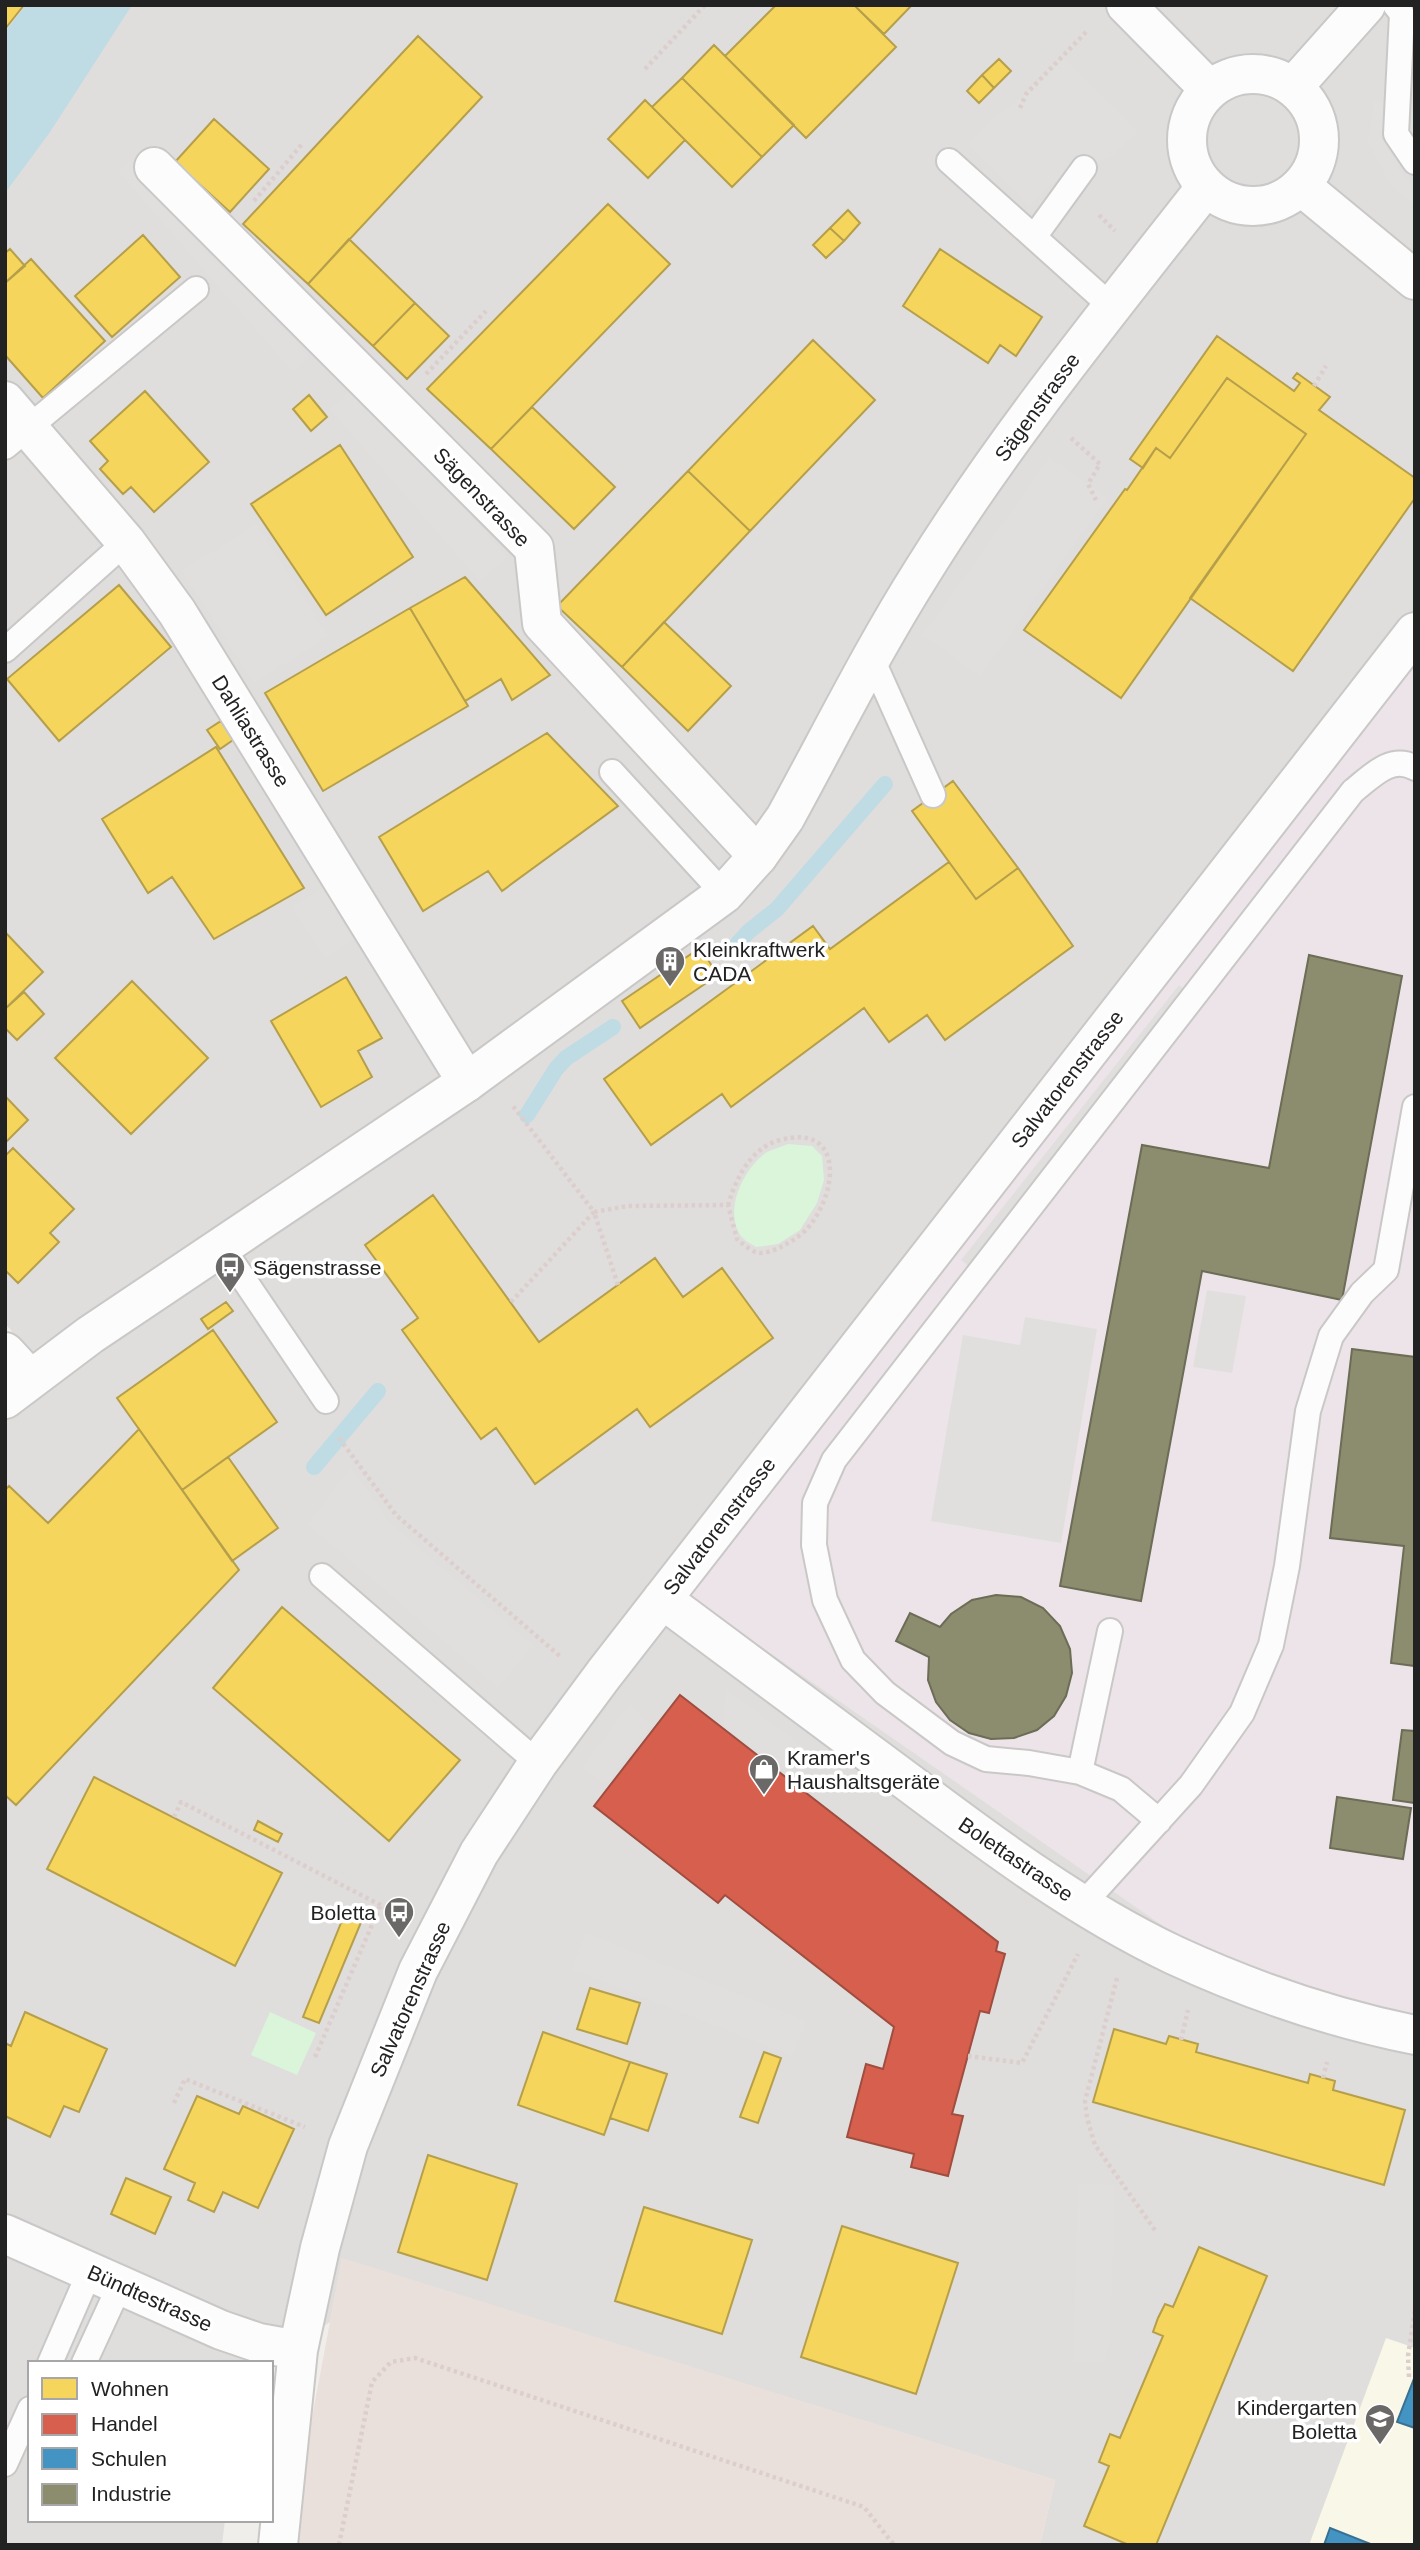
<svg xmlns="http://www.w3.org/2000/svg" width="1420" height="2550" font-family="Arial,sans-serif">
<style>
.residential{fill:#dfdedc}
.industrial{fill:#ede4e9}
.education{fill:#f8f7e8}
.military{fill:#eae0db}
.park{fill:#daf5da}
.parking{fill:#e0dfde}
.water{fill:#bfdbe3}
.homes{fill:#f6d55c;stroke:#b69f4b;stroke-width:2}
.shops{fill:#d6604d;stroke:#a04d40;stroke-width:2}
.schools{fill:#4393c3;stroke:#397193;stroke-width:2}
.industry{fill:#8c8c6e;stroke:#6c6c57;stroke-width:2}
.lines{fill:none;stroke-linecap:round;stroke-linejoin:round}
.stream{stroke:#bfdbe3;stroke-width:16}
.service-casing{stroke:#c9c8c7;stroke-width:28}
.minor-casing{stroke:#c9c8c7;stroke-width:42}
.tertiary-casing{stroke:#c9c8c7;stroke-width:42}
.path{stroke:#dccecd;stroke-width:4.5;stroke-dasharray:3.5 3.5;stroke-linecap:butt}
.service{stroke:#fdfcfc;stroke-width:24}
.minor{stroke:#fdfcfc;stroke-width:38}
.tertiary{stroke:#fdfcfc;stroke-width:38}
.labels{text-anchor:middle;dominant-baseline:central;stroke-width:7;stroke-linejoin:round;paint-order:stroke}
.street-label{font-size:21px;fill:#222;stroke:#fff}
.poi-label{font-size:21px;fill:#222;stroke:#fff;text-anchor:start}
</style>
<rect width="100%" height="100%" fill="#f0eeeb"/>
<path class="residential" d="M5,5h1410v2540h-375l15,-65 -713,-221 -12,63 -61,41h-239v157h195l-3,25h-217v-1146l25,-20 -19,-49 -6,-6z"/>
<path class="industrial" d="M1415,640v1391l-229,-89 -504,-350z"/>
<path class="education" d="M1386,2338l29,10v197h-106z"/>
<path class="military" d="M342,2258l713,222 -15,65h-744l12,-106z"/>
<path class="park" d="M788,1144l24,2 10,10 2,24 -7,23 -17,27 -22,14 -22,3c-4,-3 -11,-6 -14,-10 -20,-25 2,-70 25,-85 6,-3 15,-5 21,-8z
M270,2012l46,21 -19,42 -46,-20z"/>
<path class="parking" d="M1064,59l74,72 -26,25 -54,23 -29,27 -60,-62 25,-26 43,-33z
M1374,100l15,4 -8,33 21,38 13,12v20l-24,-22 -23,-43z
M134,157l175,200 -16,15 -175,-201z
M357,385l150,172 -27,24 -150,-172z
M1050,457l57,41 -127,178 -57,-41z
M256,524l72,112 -74,47 -72,-112z
M324,887l32,50 -31,21 -33,-51z
M1179,985l19,15 -219,275 -18,-15z
M1207,1290l39,6 -14,77 -39,-6z
M1025,1317l72,12 -36,214 -130,-22 32,-186 57,10z
M351,1467l39,57 143,121 -35,43 -190,-164z
M726,1689l79,59 1,41 -83,-64z
M629,1706l23,18 -47,61 -23,-17z
M586,1933l220,88 -14,35 -220,-87z
M1078,2184l37,1 -5,158 -7,19h-30z"/>
<path class="water" d="M26,5h106l-82,127 -45,61v-161z"/>
<path class="homes" d="M5,5h19l-19,24z
M776,5h78l42,42 -90,91 -81,-82z
M854,5h58l-28,29z
M418,36l64,61 -174,187 -65,-60z
M714,45l80,80 -32,32 -80,-79z
M999,59l12,12 -17,17 -12,-13z
M982,75l12,13 -15,15 -12,-12z
M682,78l80,79 -30,30 -80,-80z
M645,100l40,40 -37,38 -40,-39z
M214,119l55,50 -39,43 -55,-50z
M608,204l62,60 -179,185 -64,-60z
M848,210l12,13 -16,18 -14,-13z
M830,228l14,13 -18,17 -13,-13z
M143,235l37,42 -68,60 -37,-41z
M349,239l66,64 -42,43 -65,-62z
M10,249l15,17 -20,17v-30z
M940,249l102,68 -26,39 -16,-11 -12,18 -85,-57z
M31,259l74,82 -62,57 -38,-43v-72z
M415,303l34,33 -42,43 -34,-33z
M1217,336l77,55 6,-8 -7,-5 4,-5 33,24 -11,13 96,68v20l-122,173 -103,-73 116,-164 -79,-56 -57,80 -14,-10 -13,20 -13,-9z
M813,340l62,60 -125,131 -62,-60z
M1227,378l79,56 -185,264 -97,-68 101,-141 2,1 29,-42 14,10z
M145,391l64,71 -55,50 -23,-25 -8,7 -23,-25 8,-8 -18,-20z
M309,395l18,22 -16,14 -18,-22z
M532,407l83,80 -41,42 -83,-80z
M340,445l73,112 -87,58 -75,-111z
M688,471l62,60 -128,136 -65,-61z
M465,577l85,98 -38,25 -11,-21 -36,22 -55,-93z
M119,585l52,62 -112,94 -52,-62z
M410,608l58,98 -145,85 -58,-98z
M664,622l67,64 -43,45 -66,-64z
M221,721l12,19 -13,9 -13,-19z
M547,733l71,73 -116,85 -14,-20 -65,40 -44,-74z
M216,747l88,141 -90,51 -42,-62 -24,16 -46,-74z
M953,781l65,87 -42,31 -64,-88z
M949,862l27,37 42,-31 55,78 -128,94 -18,-25 -38,27 -25,-34 -133,99 -9,-13 -71,51 -47,-66 209,-153 17,23z
M5,932l38,40 -38,37z
M700,948l18,27 -78,53 -18,-27z
M346,977l36,61 -24,13 14,26 -51,30 -50,-86z
M132,981l76,77 -77,76 -76,-76z
M24,992l20,22 -27,26 -12,-12v-19z
M5,1096l23,24 -23,23z
M13,1148l61,61 -24,24 9,9 -41,41 -13,-13v-114z
M433,1195l106,147 116,-84 28,39 39,-29 51,70 -123,89 -13,-18 -102,75 -39,-56 -15,11 -79,-109 16,-12 -53,-73z
M226,1302l7,9 -25,18 -7,-10z
M213,1330l64,92 -95,68 -65,-92z
M139,1429l100,141 -223,235 -11,-10v-305l4,-4 39,37z
M228,1457l50,71 -46,33 -50,-71z
M282,1607l178,153 -71,81 -176,-153z
M94,1777l188,96 -47,93 -188,-97z
M258,1821l24,13 -4,8 -24,-12z
M345,1913l17,7 -43,103 -16,-6z
M590,1988l50,15 -13,41 -50,-15z
M25,2012l82,37 -28,63 -15,-6 -14,31 -45,-21v-73l6,3z
M1114,2029l52,15 3,-8 29,8 -2,8 112,31 2,-9 25,7 -2,9 72,20 -21,75 -291,-83z
M543,2032l87,30 -26,73 -86,-30z
M764,2052l17,6 -23,65 -18,-6z
M630,2062l37,12 -19,57 -38,-13z
M197,2096l42,18 4,-8 51,23 -36,79 -35,-16 -9,20 -26,-12 7,-17 -31,-14z
M428,2155l89,29 -30,96 -89,-28z
M126,2178l45,19 -16,37 -44,-20z
M644,2207l108,33 -30,94 -107,-33z
M842,2226l116,37 -42,131 -115,-37z
M1199,2247l68,29 -111,269h-27l-45,-19 25,-60 -10,-4 11,-28 10,4 43,-102 -10,-4 5,-14 7,-14 8,3z"/>
<path class="shops" d="M680,1695l318,247 -2,9 9,3 -16,59 -9,-2 -28,103 11,2 -15,60 -37,-9 3,-13 -67,-17 19,-73 17,5 11,-42 -169,-132 -7,8 -124,-97z"/>
<path class="schools" d="M1415,2376v52l-18,-6z
M1330,2528l43,17h-49z"/>
<path class="industry" d="M1309,955l93,21 -60,324 -140,-29 -61,330 -81,-15 82,-441 127,23z
M1352,1349l63,8v309l-24,-3 13,-117 -74,-8z
M996,1595l25,2 22,11 17,18 10,23 2,24 -6,23 -12,20 -17,14 -23,8 -23,1 -22,-6 -19,-13 -14,-18 -8,-22 1,-23 -33,-16 14,-28 30,14 11,-13 21,-14z
M1402,1730l13,1v72l-22,-3z
M1337,1797l74,11 -8,51 -73,-11z"/>
<g class="lines">
<path class="stream" d="M732,950l16,-18 29,-23 108,-125
M527,1115l29,-46 10,-11 47,-31
M314,1467l64,-76"/>
<g class="service-casing">
<path id="service" d="M1395,5l7,9 -6,120 19,28
M949,161l163,146
M1034,237l50,-69
M5,447l191,-158
M5,650l121,-108
M872,659l61,136
M612,772l112,122
M222,1247l104,154
M322,1576l216,187
M1080,1772l30,-141
M1159,1821l-38,-32 -41,-17 -51,-9 -43,-4 -34,-16 -67,-50 -32,-33 -28,-60 -11,-55 1,-42 19,-43 519,-669c18,-14 38,-37 62,-23
M1083,1904l108,-119 51,-72 29,-68 16,-79 21,-155 23,-75 31,-43 24,-23 29,-163
M50,2363l40,-92
M84,2363l36,-78
M5,2464l25,-55"/>
</g>
<g class="minor-casing">
<path id="minor" d="M154,167l380,381 8,75 216,233
M5,401l121,141 51,70 290,470
M5,1352l25,27
M662,1599c82,61 164,122 246,183 84,63 171,128 266,173 78,36 157,63 241,80
M5,2234l216,96 38,13 39,7
M278,2545l20,-195 22,-102 28,-102 70,-175 61,-118 59,-90 66,-89 811,-1042"/>
</g>
<g class="tertiary-casing">
<path id="tertiary" d="M1126,5l83,84
M1187 140a66 66 0 1 1 132 0a66 66 0 1 1-132 0Z
M1293,87l73,-82
M1301,186l114,94
M5,1399l85,-64 377,-253 257,-188 34,-38 27,-38c45,-82 87,-167 137,-246 83,-134 187,-261 284,-385"/>
</g>
<path class="path" d="M645,69l60,-64
M1020,108l6,-14 62,-64
M254,201l49,-58
M1099,215l16,16
M426,374l60,-63
M1314,386l12,-20
M1071,438l29,26 -12,20 8,16
M618,1285l-24,-73 34,-6 100,-1 9,34c6,5 14,13 23,14 7,0 15,-3 21,-6 11,-6 22,-12 30,-23 27,-35 32,-101 -31,-84 -30,8 -44,39 -52,65
M511,1302l83,-90 -81,-106
M339,1438l57,77 165,142
M174,1817l7,-15 215,111
M1117,1978l-32,123 2,17 8,27 62,88
M1181,2040l7,-30
M968,2056l54,7 56,-109
M315,2057l66,-153
M1323,2078l4,-16
M174,2103l11,-24 120,48
M1409,2377l-1,-21 7,-46
M339,2545l33,-163 19,-20 24,-4 449,149 30,38"/>
<use href="#service" class="service"/>
<use href="#minor" class="minor"/>
<use href="#tertiary" class="tertiary"/>
</g>
<defs>
<g id="building-pin" transform="scale(1.575)"><path d="M0 17L-7.5 6A9.5 9.5 0 1 1 7.5 6Z" fill="#6a6968" stroke="#fff"/><path d="M-4-6H4V6H1V3H-1V6H-4ZM-2.5-4.3h1.7v1.8h-1.7ZM.8-4.3h1.7v1.8H.8ZM-2.5-1h1.7V.8h-1.7ZM.8-1h1.7V.8H.8Z" fill="#fff"/></g>
<g id="bus-pin" transform="scale(1.575)"><path d="M0 17L-7.5 6A9.5 9.5 0 1 1 7.5 6Z" fill="#6a6968" stroke="#fff"/><path d="M-5-6H5V4H4V6H2V4H-2V6H-4V4H-5ZM-3.5-4V0h7V-4ZM-3.5 1.2v1.5H-2V1.2ZM2 1.2v1.5H3.5V1.2Z" fill="#fff"/></g>
<g id="shop-pin" transform="scale(1.575)"><path d="M0 17L-7.5 6A9.5 9.5 0 1 1 7.5 6Z" fill="#6a6968" stroke="#fff"/><path d="M-5-2.5h2.3a2.7 3.5 0 0 1 5.4 0H5L5.5 6h-11ZM-1.5-2.5h3a1.5 2.3 0 0 0-3 0Z" fill="#fff"/></g>
<g id="school-pin" transform="scale(1.575)"><path d="M0 17L-7.5 6A9.5 9.5 0 1 1 7.5 6Z" fill="#6a6968" stroke="#fff"/><path d="M0-5L7-2L0 1L-7-2ZM-4 1L0 2.5L4 1V4Q0 6-4 4Z" fill="#fff"/></g>
</defs>
<g fill-rule="evenodd">
<use href="#building-pin" x="670" y="961"/>
<use href="#bus-pin" x="230" y="1267"/>
<use href="#shop-pin" x="764" y="1769"/>
<use href="#bus-pin" x="399" y="1912"/>
<use href="#school-pin" x="1380" y="2419"/>
</g>
<g class="labels">
<g class="street-label">
<text transform="translate(1037 407) rotate(-54)">Sägenstrasse</text>
<text transform="translate(482 497) rotate(46)">Sägenstrasse</text>
<text transform="translate(251 731) rotate(58)">Dahliastrasse</text>
<text transform="translate(1067 1079) rotate(-52)">Salvatorenstrasse</text>
<text transform="translate(719 1526) rotate(-52)">Salvatorenstrasse</text>
<text transform="translate(1016 1859) rotate(34)">Bolettastrasse</text>
<text transform="translate(410 1999) rotate(-66)">Salvatorenstrasse</text>
<text transform="translate(150 2298) rotate(24)">Bündtestrasse</text>
</g>
<g class="poi-label">
<text x="693" y="949">Kleinkraftwerk<tspan x="693" dy="24">CADA</tspan></text>
<text x="253" y="1267">Sägenstrasse</text>
<text x="787" y="1757">Kramer's<tspan x="787" dy="24">Haushaltsgeräte</tspan></text>
<text x="376" y="1912" text-anchor="end">Boletta</text>
<text x="1357" y="2407" text-anchor="end">Kindergarten<tspan x="1357" dy="24">Boletta</tspan></text>
</g>
</g>
<rect width="1420" height="2550" fill="none" stroke="#222222" stroke-width="14"/>
<rect x="28" y="2361" width="245" height="161" fill="#ffffff" stroke="#a7a7a7" stroke-width="2"/>
<rect x="42" y="2378" width="35" height="21" fill="#f6d55c" stroke="#a7a7a7" stroke-width="2"/>
<text x="91" y="2396" font-size="21" fill="#222222">Wohnen</text>
<rect x="42" y="2414" width="35" height="21" fill="#d6604d" stroke="#a7a7a7" stroke-width="2"/>
<text x="91" y="2431" font-size="21" fill="#222222">Handel</text>
<rect x="42" y="2448" width="35" height="21" fill="#4393c3" stroke="#a7a7a7" stroke-width="2"/>
<text x="91" y="2466" font-size="21" fill="#222222">Schulen</text>
<rect x="42" y="2484" width="35" height="21" fill="#8c8c6e" stroke="#a7a7a7" stroke-width="2"/>
<text x="91" y="2501" font-size="21" fill="#222222">Industrie</text>
</svg>
